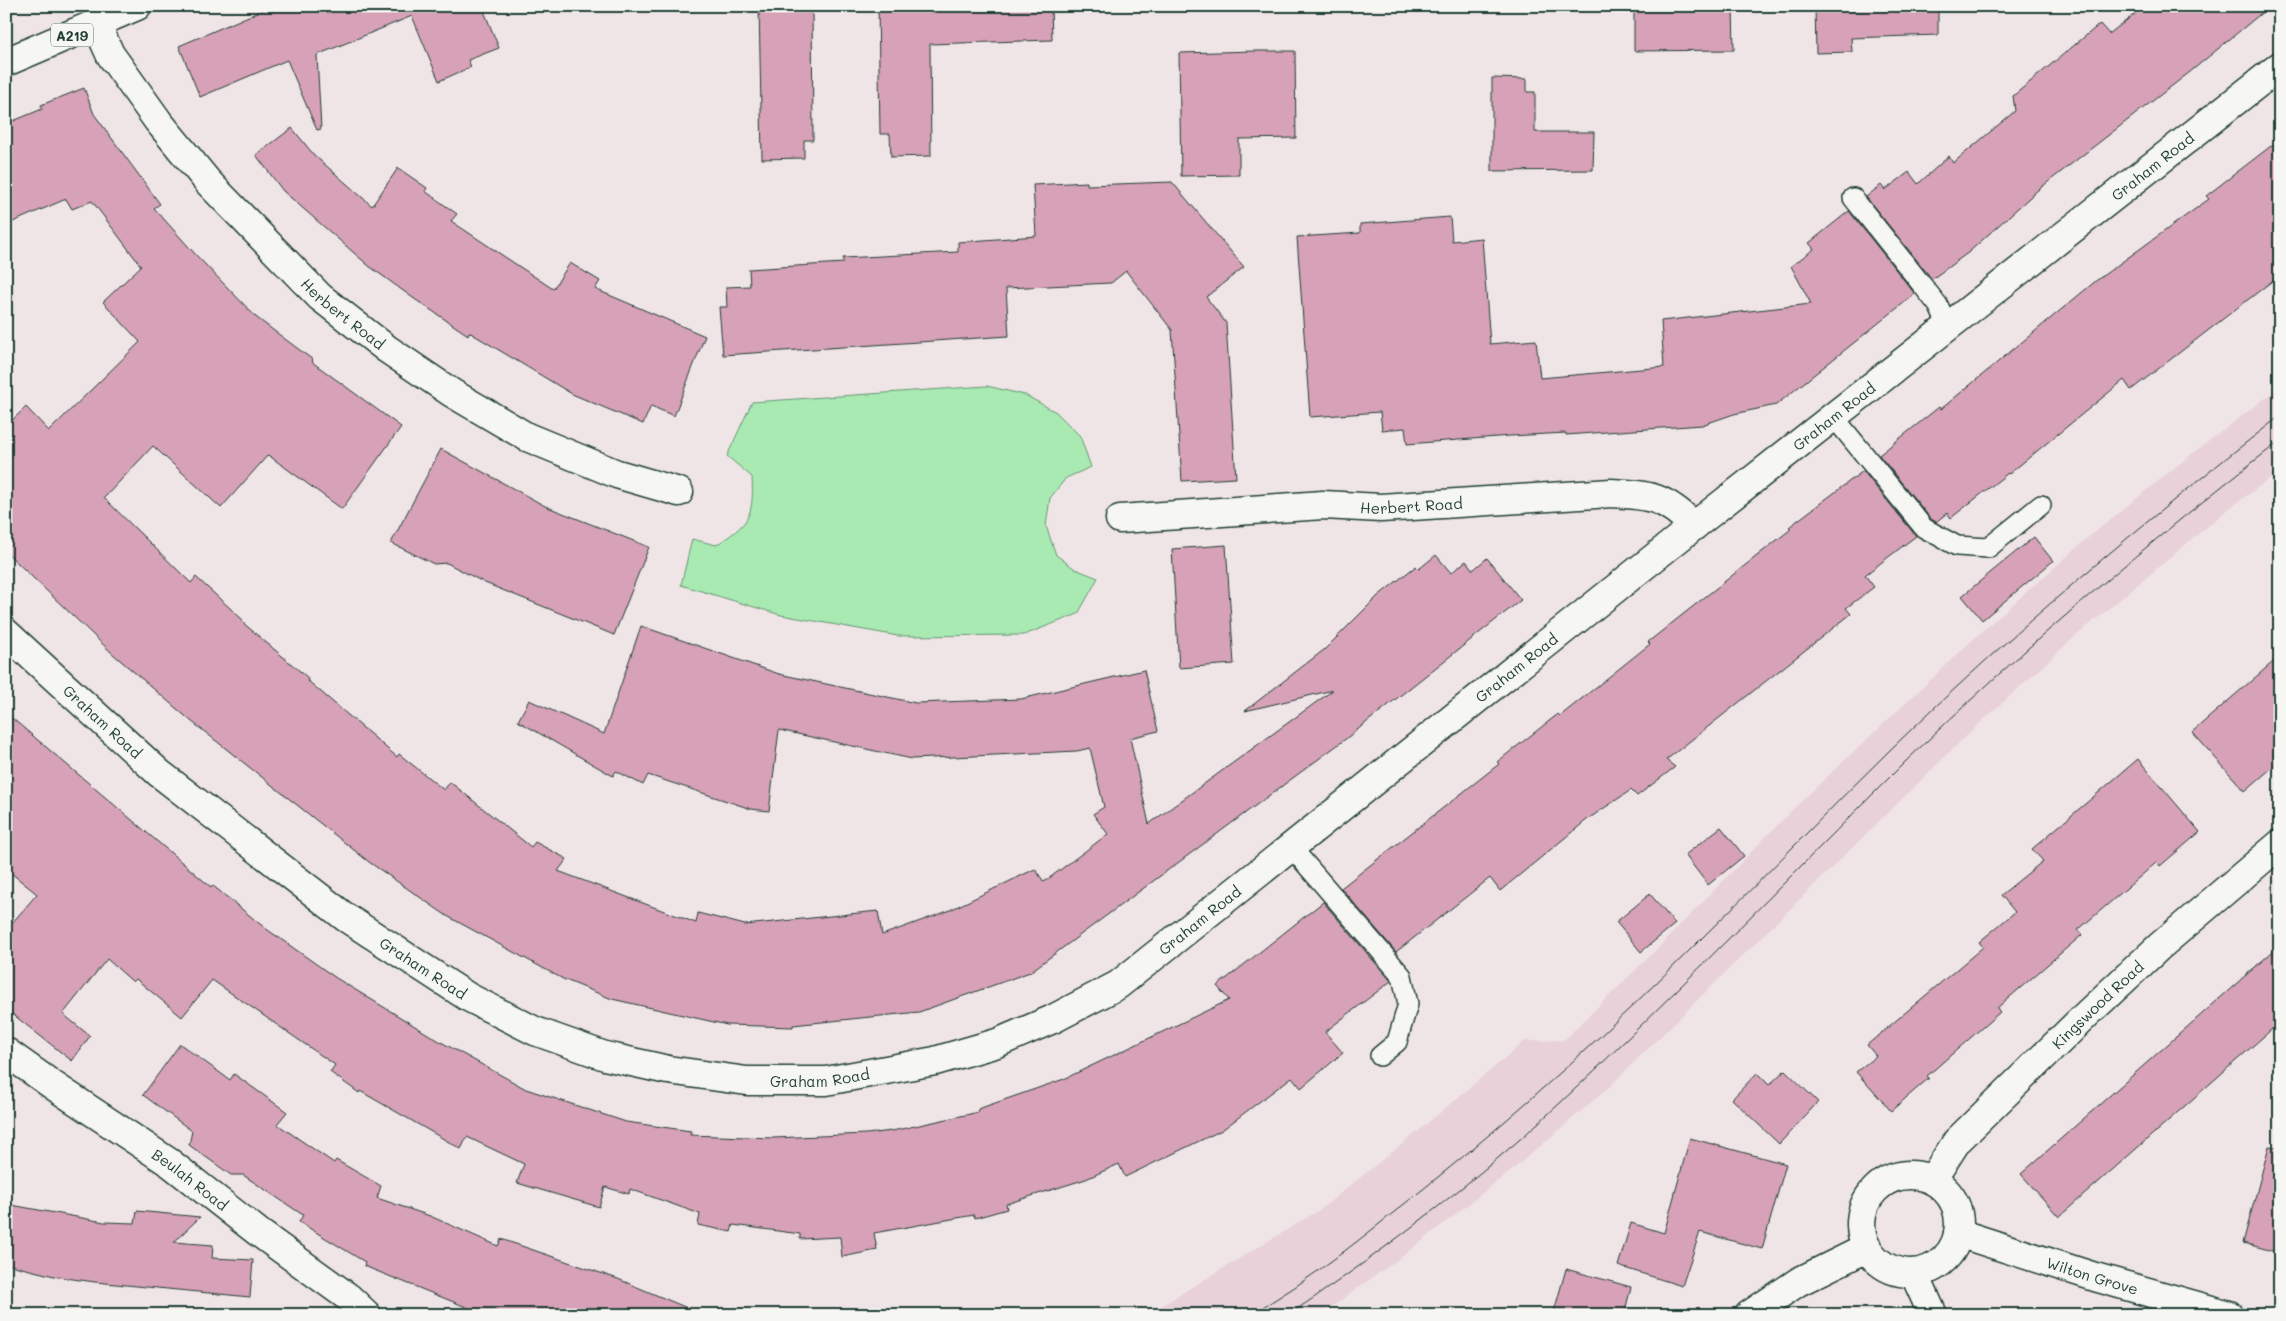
<svg xmlns="http://www.w3.org/2000/svg" width="2286" height="1321" font-family="Mali,sans-serif">
<style>
.built{fill:#e8d1d8}
.grass{fill:#a9eab2;stroke:#649473}
.building{fill:#d7a1b7;stroke:#1f3d34}
.lines{fill:none;stroke-linecap:round;stroke-linejoin:round}
.lane-casing{stroke:#1f3d34;stroke-width:22}
.street-casing{stroke:#1f3d34;stroke-width:31}
.primary-casing{stroke:#1f3d34;stroke-width:31}
.lane{stroke:#f6f6f2;stroke-width:19}
.street{stroke:#f6f6f2;stroke-width:28}
.primary{stroke:#f6f6f2;stroke-width:28}
.tram{stroke:#1f3d34;stroke-width:1}
.labels{text-anchor:middle;dominant-baseline:central;stroke-width:5;stroke-linejoin:round;paint-order:stroke}
.shield{fill:#f6f6f2;stroke:#60746d;stroke-width:1}
.shield-label{font-size:14px;font-weight:bold;fill:#1f3d34}
.street-label{font-size:15px;fill:#1f3d34;stroke:#f6f6f2}
</style>
<rect width="100%" height="100%" fill="#f0e5e6"/>
<filter id="ink" filterUnits="userSpaceOnUse"><feTurbulence type="fractalNoise" baseFrequency=".02" numOctaves="2"/><feDisplacementMap in="SourceGraphic" scale="10" xChannelSelector="R" yChannelSelector="G"/><feConvolveMatrix kernelMatrix="1 2 1 2 8 2 1 2 1" color-interpolation-filters="sRGB"/></filter>
<g filter="url(#ink)">
<path class="built" d="M2280,387v84l-54,40 -156,130 -106,97 -358,352 -94,80 -108,85 -84,60h-174l175,-106 96,-77 108,-91 39,-1 93,-91 135,-139 188,-177 111,-98 107,-86z"/>
<path class="grass" d="M987,386l38,9 31,17 24,24 11,31 -25,11 -16,20 -4,28 10,29 19,14 23,9 -20,36 -54,21 -126,1 -117,-21 -100,-30 11,-46 24,6c33,-21 38,-28 36,-68l-25,-21 25,-54z"/>
<path class="building" d="M272,6h210l17,42 -31,12 3,7 -32,14 -27,-65 -95,39 4,74 -4,1 -30,-70 -87,37 -21,-51z
M759,6h53l1,134h-9v18l-42,1z
M878,6h173l1,34 -122,4 1,112 -40,1 -1,-23h-10z
M1634,6h99l1,44 -100,1z
M1815,6h123v29l-87,3 1,14 -36,1z
M2145,6h125l-80,66 -151,117 -70,63 -37,27 -66,-82 15,-12 4,5 24,-18 9,12 31,-28 4,7 62,-52 -2,-15 87,-72 9,10z
M1256,51h39l1,87 -57,1v36l-58,1 -2,-123z
M1492,78l35,1v13h8v40h59l-1,38 -101,1z
M84,88l10,26 66,90 -6,4 42,47 61,63 56,42 -1,2 89,65 -59,82 -74,-54 -47,53 -68,-62 -49,52 87,85 5,-6 47,43 -1,2 66,56 -1,2 90,77 2,-3 45,36 6,-8 81,65 4,-5 32,17 -9,12 138,52 2,-10 47,12 133,-14 4,24 66,-24 87,-42 9,13 64,-48 -15,-20 11,-7 -14,-59 -13,3 -165,8 -133,-29 -10,81 -18,-2 -103,-34 -5,10 -27,-14 -3,5 -95,-55 11,-21 75,34 37,-108 138,48 137,29 105,-4 123,-29 14,61 -28,7 19,86 184,-134 -88,21 80,-62 53,-53 38,-30 3,3 17,-14 15,18 15,-12 7,9 14,-12 34,42 -178,141 -313,231 -111,40 -126,13v2l-66,-2 -115,-26 -49,-20 -116,-63 -78,-54 -178,-141 -78,-67 -107,-102v-126l20,-19 23,24 91,-89 -37,-40 38,-36 -49,-65 -20,8 -6,-10 -60,26v-101l36,-15 -1,-4z
M292,128l22,27 58,51 26,-38 29,20 -2,3 32,23 -6,7 102,68 17,-26 30,18 -5,8 110,47 -31,80 -23,-10 -8,18 -71,-30 -103,-62 -1,3 -55,-37 -44,-32 -86,-75 -27,-36z
M2280,139v136l-149,115 -7,-10 -115,94 -1,-1 -57,45 -4,-5 -11,9 -5,-3 -52,-64 60,-48 2,2 156,-129 112,-81 -3,-3z
M1087,182v3l85,-3 72,85 -38,30 20,26 10,155 -54,3 -10,-151 -46,-59 -15,12 -105,5 3,48 -286,19 -4,-48h8l-1,-20 24,-1 -1,-17 94,-6v-5l115,-6v-10l78,-6 -3,-51z
M1849,211l66,83 -139,111 -42,9 -32,11 -136,10v-2l-56,3 -103,8 -2,-16 -23,2 -2,-18 -70,5 -13,-180 63,-4v-9l90,-7 2,24 30,-3 8,106 46,-4 4,38 124,-11 -3,-46 150,-17 -20,-38 23,-17 -5,-6z
M441,449l104,57 104,41 -35,88 -129,-52 -38,-20 -13,1 -43,-21z
M1863,471l53,65 -51,39 9,12 -28,21 5,6 -185,146 9,7 -38,29 -6,-6 -43,29 -88,72 -10,-13 -94,74 -55,-64 158,-124 -2,-2 61,-48 2,2 90,-72 -2,-2 143,-113 -2,-2z
M2034,537l19,24 -71,59 -20,-24z
M1226,545l8,119 -55,4 -7,-119z
M2280,656v105l-35,30 -53,-59z
M6,713l205,174 1,-2 53,43 71,50 105,64 85,47 100,33 65,9 -1,4 83,3 93,-4 26,-3 87,-19 -1,-3 86,-30 165,-79 -12,-14 106,-84 68,79 -66,51 18,21 -42,35 -9,-11 -70,53 -97,47 -6,-13 -33,15 -80,25 1,5 -32,9 -1,-3 -100,18 3,17 -35,7 -2,-20 -40,2v-5l-67,-9 -2,7 -33,-7 2,-11 -70,-25 -1,5 -24,-7 -6,20 -82,-24 7,-19 -57,-27 -6,12 -101,-58 -1,2 -29,-21 5,-7 -123,-85 -30,37 -46,-38 -3,3 -26,-23 -44,55 27,22 -18,25 -66,-52v-79l31,-36 -31,-25z
M2138,759l62,73 -40,34 -3,-4 -79,68 4,5 -85,73 3,4 -73,64 2,2 -38,33 -35,-39 20,-16 -9,-11 116,-98 -4,-5 36,-30 -14,-17 42,-34 -11,-12z
M1721,827l23,29 -36,29 -23,-30z
M1650,894l25,30 -34,28 -25,-30z
M2280,945v77l-221,195 -38,-43z
M180,1044l50,36 4,-6 53,38 -10,12 57,39 2,-3 45,26 -4,12 53,18 68,30 3,-7 117,40 86,36h-218l-122,-49 1,-4 -66,-40 4,-7 -60,-40h-12l-42,-30 3,-14 -49,-36z
M1785,1070l33,32 -39,42 -47,-45 25,-26 12,12z
M1690,1138l96,26 -24,85 -62,-17 -18,54 -64,-20 13,-43 33,10z
M2269,1146l11,2v105l-37,-10z
M6,1204l98,18 31,1 2,-12 63,6 -26,25 39,3 -1,13 41,2 -3,37 -155,-15 -37,-5 -52,-13z
M1566,1269l65,18 -7,28h-71z"/>
<g class="lines">
<g class="lane-casing">
<path id="lane" d="M1853,198l85,107 10,21
M1833,416l91,112 33,18 31,2 53,-43
M1291,847l111,129 6,28 -11,38 -17,14"/>
</g>
<g class="street-casing">
<g id="street">
<path id="s1" d="M97,25l13,29 48,67 50,61 112,115 67,52 65,44 75,44 90,37 62,18"/>
<path id="s2" d="M1120,519l203,-14 58,3 230,-15c40,2 54,4 83,33"/>
<path id="s3" d="M6,633l153,140 186,144 123,80 67,34 70,25 63,14 79,11h79l109,-20 62,-18 56,-24 65,-34 576,-459 586,-460"/>
<path id="s4" d="M6,1052l48,34 116,77 88,69 90,65 19,18"/>
<circle cx="1910" cy="1224" r="49"/>
<path id="s5" d="M1932,1180l25,-39 131,-128 72,-67 120,-102"/>
<path id="s6" d="M1958,1233l137,44 134,38"/>
<path d="M1914,1273l19,42"/>
<path d="M1749,1315l49,-33 69,-34"/>
</g>
</g>
<g class="primary-casing">
<path id="primary" d="M6,62l131,-56"/>
</g>
<use href="#lane" class="lane"/>
<use href="#street" class="street"/>
<use href="#primary" class="primary"/>
<path class="tram" d="M1249,1315c62,-34 117,-81 173,-125 98,-78 192,-164 281,-253 64,-62 126,-128 190,-190 122,-118 253,-227 387,-331
M1288,1315c69,-45 140,-99 203,-151 48,-40 93,-83 137,-126 94,-91 185,-185 278,-277 118,-114 244,-220 374,-320"/>
</g>
</g>
<g class="labels">
<rect class="shield" x="51" y="23.5" width="42" height="23" rx="4"/>
<g class="shield-label">
<text x="72" y="35">A219</text>
</g>
<g class="street-label">
<text stroke="none"><textPath href="#s3" startOffset="2591">Graham Road</textPath></text>
<text stroke="none"><textPath href="#s1" startOffset="382">Herbert Road</textPath></text>
<text stroke="none"><textPath href="#s3" startOffset="2186">Graham Road</textPath></text>
<text stroke="none"><textPath href="#s2" startOffset="292">Herbert Road</textPath></text>
<text stroke="none"><textPath href="#s3" startOffset="1781">Graham Road</textPath></text>
<text stroke="none"><textPath href="#s3" startOffset="131">Graham Road</textPath></text>
<text stroke="none"><textPath href="#s3" startOffset="1376">Graham Road</textPath></text>
<text stroke="none"><textPath href="#s3" startOffset="536">Graham Road</textPath></text>
<text stroke="none"><textPath href="#s5" startOffset="242">Kingswood Road</textPath></text>
<text stroke="none"><textPath href="#s3" startOffset="956">Graham Road</textPath></text>
<text stroke="none"><textPath href="#s4" startOffset="224">Beulah Road</textPath></text>
<text stroke="none"><textPath href="#s6" startOffset="141">Wilton Grove</textPath></text>
</g>
</g>
<rect width="2286" height="1321" fill="none" stroke="#f6f6f2" stroke-width="25"/>
<rect x="12" y="12" width="2261" height="1296" fill="none" stroke="#1f3d34" stroke-width="2" filter="url(#ink)"/>
</svg>
